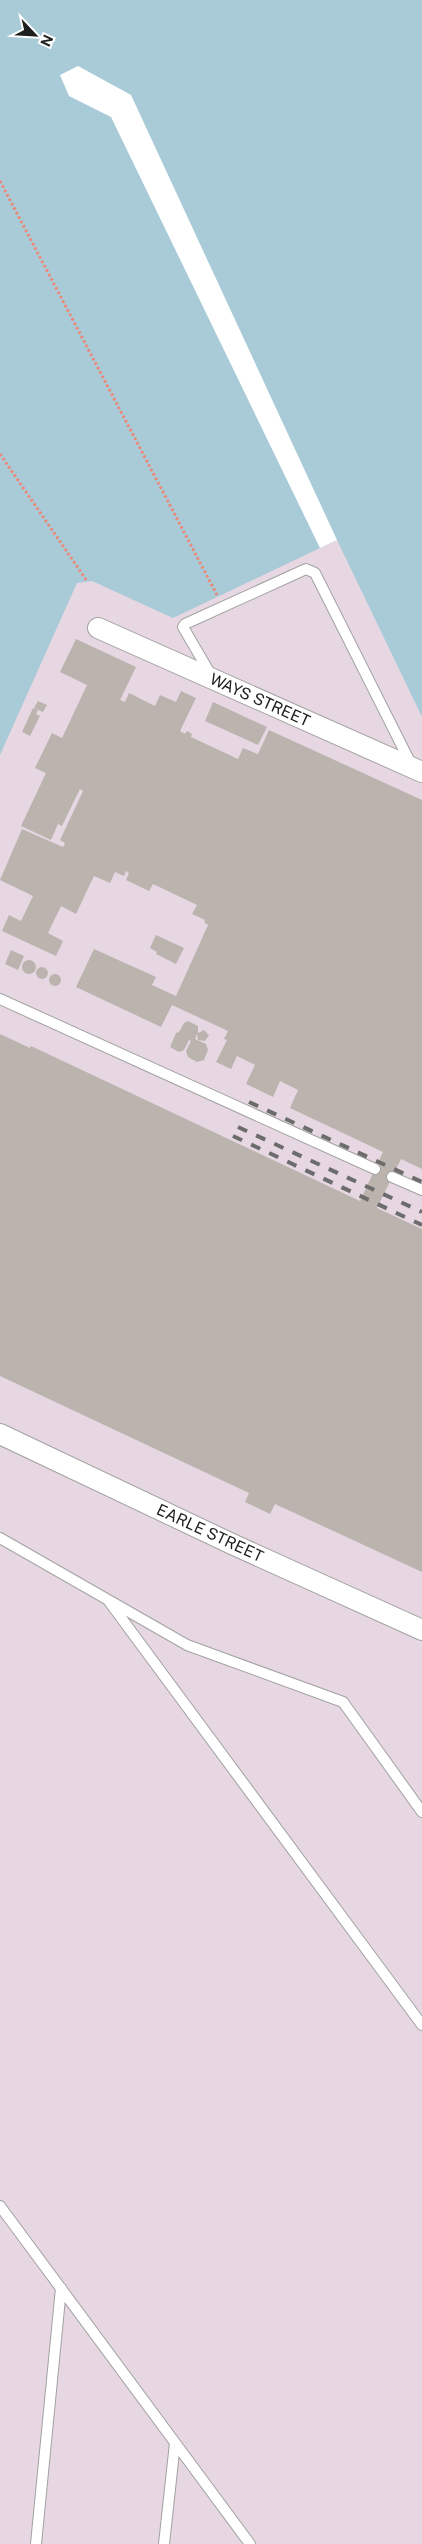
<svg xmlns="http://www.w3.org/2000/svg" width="422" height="2544" font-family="'Public Sans',sans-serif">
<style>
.industrial{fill:#e6d7e3}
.water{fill:#a9cbd7}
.pier{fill:#fff}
.building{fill:#bbb4ae}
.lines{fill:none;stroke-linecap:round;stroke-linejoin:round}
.lane-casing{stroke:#a2a2a2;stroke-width:12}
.street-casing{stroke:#a2a2a2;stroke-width:22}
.path{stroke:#ec8878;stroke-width:3;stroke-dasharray:2.5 2.5;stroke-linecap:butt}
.lane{stroke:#fff;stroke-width:10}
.street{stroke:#fff;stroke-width:20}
.rail{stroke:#6c6c6c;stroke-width:4;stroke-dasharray:10 10;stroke-linecap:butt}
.labels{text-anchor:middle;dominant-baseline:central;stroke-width:4;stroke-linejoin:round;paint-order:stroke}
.street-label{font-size:16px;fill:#1e1e1e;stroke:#fff}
</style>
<rect width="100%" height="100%" fill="#eeebe5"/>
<path class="industrial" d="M0,0h422v2544h-422z"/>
<path class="water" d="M0,0h422v717l-85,-177 -164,78 -81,-37 -15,2 -77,172z"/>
<path class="pier" d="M78,66l53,29 206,445 -17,8 -209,-431 -42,-21 -9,-21z"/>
<path class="building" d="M76,639l60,28 -16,33 5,2 4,-9 26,13 5,-11 16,7 5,-11 15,7 -16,33 5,3 2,-3 5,3 -1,3 47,22 5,-11 15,6 11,-24 153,70v369l-21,-10 -24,49 45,21v343l-147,-68 -5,10 -25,-12 4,-9 -249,-117v-342l30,14 1,-2 329,155 23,-49 -93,-44 8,-18 -18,-9 -7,16 -27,-13 9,-19 -18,-9 -6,13 -15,-7 11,-22 -3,-1 4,-8 -56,-26 -11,22 -85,-40 18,-38 62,28 -4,8 24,11 32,-71 -4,-3 1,-2 -13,-6 5,-9 -44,-21 -4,7 -23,-11 3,-7 -3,-2 -2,5 -9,-4 -5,11 -16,-7 -18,38 -15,-8 -13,27 15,8 -7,15 -54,-25 7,-16 12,6 12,-25 -33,-16 22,-51 41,18 2,-4 -5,-3 23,-49 -3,-2 -18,37 -4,-2 -7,16 -30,-14 25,-53 -11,-5 17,-35 10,5 25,-53 -27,-13z
M38,701l9,4 -4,7 -9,-4z
M213,702l54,25 -9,18 -53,-24z
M33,708l5,2 -2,4 4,2 -10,20 -8,-4z
M156,935l28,13 -8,16 -20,-10 1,-2 -7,-4z
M11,950l13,6 -6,14 -13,-6z
M22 967a7 7 0 1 1 14 0a7 7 0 1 1-14 0Z
M36 973a6 6 0 1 1 12 0a6 6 0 1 1-12 0Z
M49 980a6 6 0 1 1 12 0a6 6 0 1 1-12 0Z
M188,1021l10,5v7l6,-3 5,5 -4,6 -7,-1 -1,-6 -2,5 11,5 2,6 -4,10 -7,2 -9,-5 -2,-6 5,-10 -2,-1 -5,10 -5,2 -9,-5 6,-14 3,-1 5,-9z"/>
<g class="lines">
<g class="lane-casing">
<path id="lane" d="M211,675l-28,-48 2,-3 121,-55 9,4 96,191
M0,999l375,170
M392,1177l30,13
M0,1538l187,107 156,57 79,110
M108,1600l314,425
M0,2206l250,338
M36,2544l25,-256
M164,2544l11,-101"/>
</g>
<g class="street-casing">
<path id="street" d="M98,628l324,144
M0,1434l232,110 190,86"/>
</g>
<path class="path" d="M0,181l217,414
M0,454l87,127"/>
<use href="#lane" class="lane"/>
<use href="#street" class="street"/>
<path class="rail" d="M249,1102l173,80
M238,1127l184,85
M233,1136l189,89"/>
</g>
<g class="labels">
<g class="street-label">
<text transform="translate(260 700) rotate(24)">WAYS STREET</text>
<text transform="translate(210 1533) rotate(25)">EARLE STREET</text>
</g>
</g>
<g transform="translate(35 35) rotate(115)" stroke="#ffffff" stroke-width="4" paint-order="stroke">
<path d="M0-4L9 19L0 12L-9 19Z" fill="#1e1e1e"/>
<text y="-8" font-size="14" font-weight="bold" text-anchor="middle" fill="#1e1e1e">N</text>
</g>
</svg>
